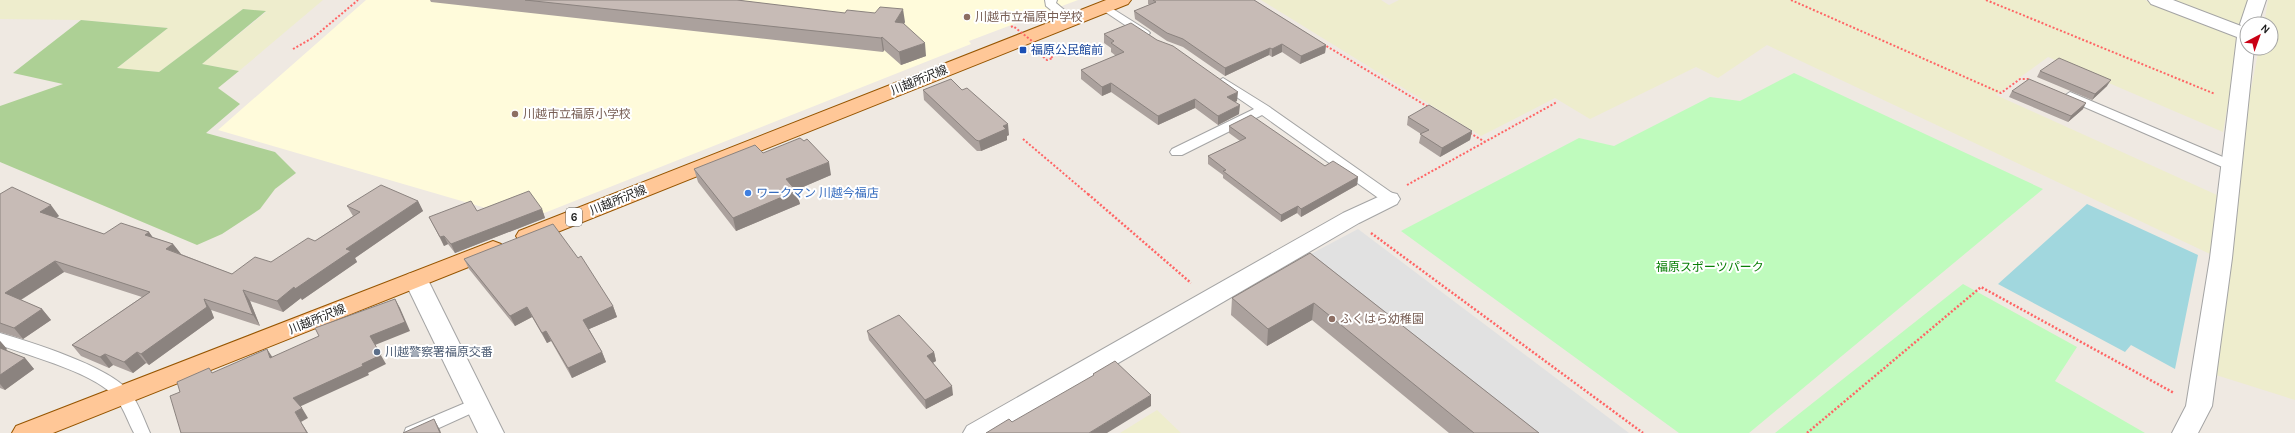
<svg xmlns="http://www.w3.org/2000/svg" width="2295" height="433" font-family="Karla,'Noto Sans JP',sans-serif">
<style>
.education{fill:#fffbdb}
.farmland{fill:#eeedcd}
.forest{fill:#add095}
.park{fill:#bffbbd}
.parking{fill:#e1e1e1}
.water{fill:#a1d7de}
.lines{fill:none;stroke-linecap:round;stroke-linejoin:round}
.service-casing{stroke:#a4a4a4;stroke-width:2}
.minor-casing{stroke:#a4a4a4;stroke-width:2}
.tertiary-casing{stroke:#a4a4a4;stroke-width:2}
.primary-casing{stroke:#965500;stroke-width:2}
.path-far1{stroke:#ff6464;stroke-width:2;stroke-dasharray:2 2;stroke-linecap:butt}
.path{stroke:#ff6464;stroke-width:2.5;stroke-dasharray:2 2;stroke-linecap:butt}
.service{fill:#fff;fill-rule:evenodd}
.minor{fill:#fff;fill-rule:evenodd}
.tertiary{fill:#fff;fill-rule:evenodd}
.primary{fill:#ffc797;fill-rule:evenodd}
.path-bridge{stroke:#ff6464;stroke-width:2;stroke-dasharray:2 2;stroke-linecap:butt}
.wall{fill:#aba19d}
.shaded-wall{fill:#8b837f}
.building{fill:#c7bbb6;stroke:#8b837f}
.education-dot{fill:#8d6e63;stroke:#fff;stroke-width:1.5}
.transit-dot{fill:#1a4fb4;stroke:#fff;stroke-width:1.5}
.shop-dot{fill:#3f7fe0;stroke:#fff;stroke-width:1.5}
.service-dot{fill:#5c6f8a;stroke:#fff;stroke-width:1.5}
.labels{text-anchor:middle;dominant-baseline:central;stroke-width:4;stroke-linejoin:round;paint-order:stroke}
.shield{fill:#fff;stroke:#616161;stroke-width:1}
.shield-label{font-size:11px;font-weight:bold;fill:#1d1d1d}
.education-label{font-size:12px;fill:#785e54;stroke:#fff;text-anchor:start}
.transit-label{font-size:12px;fill:#164399;stroke:#fff;text-anchor:start}
.street-label{font-size:12px;fill:#1d1d1d;stroke:#fff}
.shop-label{font-size:12px;fill:#366cbe;stroke:#fff;text-anchor:start}
.park-label{font-size:12px;fill:#0a7f07;stroke:#fff}
.service-label{font-size:12px;fill:#4e5e75;stroke:#fff;text-anchor:start}
</style>
<rect width="100%" height="100%" fill="#efe9e2"/>
<path class="education" d="M366,0h712l-109,41 2,3 -457,181 -25,-16 -271,-79z"/>
<path class="farmland" d="M0,0h323l-84,71 -37,-7 64,-52 -23,-3 -84,63 -43,-3 52,-41 -87,-8 -81,-1z
M1261,0h120l8,5 10,-5h746l76,29 13,6 5,7 -16,90 -175,-75 -52,38 221,100 -7,59 -443,-209 -49,33 -22,-11 -106,52 -35,-21 -74,38z
M2169,0h81l-5,29z
M2268,0h27v400l-79,-25 34,-281 9,-46h12v-24h-7z
M1157,410l24,23h-61z"/>
<path class="forest" d="M243,9l23,2 -64,53 37,7 -21,17 22,16 -34,29 69,19 21,21 -21,16 -15,20 -38,25 -25,11 -197,-83v-56l63,-22 -50,-11 68,-53 87,8 -51,40 42,4z"/>
<path class="park" d="M1794,73l249,116 -294,244h-70l-278,-202 178,-93 35,8 96,-49 30,4z
M1963,284l114,63 -22,34 90,52h-370z"/>
<path class="parking" d="M1358,229l271,204h-94l-228,-177z"/>
<path class="water" d="M2087,204l111,51 -23,114 -44,-24 -6,7 -127,-68z"/>
<g class="lines">
<g class="service-casing">
<path id="service" d="M1045,0h12l-1,3 18,15 2,2 -2,2h-8l-20,-16z
M1105,4l43,27 2,2 -2,2h-8l-39,-26 -2,-2z
M1223,78l45,28 124,87 4,6 -2,3h-10l-122,-87 -80,40h-10l-2,-3 2,-3 82,-40 -35,-24 -2,-3z
M2070,92l167,71 2,3 -7,4 -5,-1 -161,-70 -2,-3z
M0,333c33,10 105,32 128,57 10,11 16,30 22,43h-16c-6,-11 -10,-24 -17,-33 -17,-26 -88,-44 -117,-55z
M477,398l6,2 2,4 -2,4 -55,25h-24l2,-5z"/>
</g>
<g class="minor-casing">
<path id="minor" d="M2148,0h25l68,26 -1,-2 8,-24h18l-8,24h-11v24h7l-22,210 -20,148 -14,27h-26l14,-27 24,-148 27,-221 -86,-33z
M1389,192l8,2 3,5 -3,5 -38,19 -361,210h-35l4,-7 376,-213z"/>
</g>
<g class="tertiary-casing">
<path id="tertiary" d="M416,272l8,2 4,6 76,153h-26l-74,-153 4,-6z"/>
</g>
<g class="primary-casing">
<path id="primary" d="M1106,0h25l-3,4 -593,237 -8,2 -8,-2 -3,-5 3,-5z
M493,241l8,3 3,5 -3,5 -448,179h-41l4,-7z"/>
</g>
<path class="path-far1" d="M1791,0l210,93 19,-14h9
M1986,0l229,94
M1323,44l107,64
M293,49l21,-12 44,-37
M1040,54l7,6 6,-2 -7,-6
M1470,133l15,9
M1023,139l66,56
M1407,185l150,-83"/>
<path class="path" d="M1088,194l103,89
M1371,233l272,200
M1807,433l174,-146 193,106"/>
<use href="#service" class="service"/>
<use href="#minor" class="minor"/>
<use href="#tertiary" class="tertiary"/>
<use href="#primary" class="primary"/>
<path class="path-bridge" d="M1011,27l2,-1 28,22"/>
</g>
<path class="wall" d="M430,0h307l168,22 -1,2 22,32 -25,9 -17,-15 -1,2 -452,-50z
M1148,0h106l72,45 -1,8 -25,11 -18,-12 -10,5 -3,-2 -44,21 -42,-29 -16,-6 -32,-22 -1,-8 16,-6 -2,-1z
M1104,34l133,67 -2,1 4,12 -21,11 -23,-17 -37,17 -47,-33 -9,4 -21,-17v-9l35,-14 -5,-4v-4l-7,-5z
M2040,71l67,15 -15,14 -55,-23z
M923,90l86,45 -2,1v4l-26,11h-4l-53,-51z
M2012,91l71,18 -15,13 -59,-25z
M1408,117l64,14 -2,9 -30,17 -21,-14 2,-9 -14,-9z
M1229,126l96,40 33,11 -1,8 -56,32 -4,-4 -16,9 -58,-44v-3l-15,-11v-8l32,-15 -11,-8z
M763,153l68,22 -35,15v1l4,13 -64,27 -38,-49 -4,-13z
M0,194l59,22 -3,2 48,16 45,-2 3,5 21,7 8,10 51,20 39,-12 44,-21 38,-25 -6,-10 71,-5 5,10 -68,47 2,4 -55,38 -1,-2 -18,14 -33,-11 10,25 -49,-16 3,8 -65,47 -3,-2 -13,10 -20,-8 -4,3 -28,-12 -9,-11 70,-48 -78,-25 -43,28 21,9 9,11 -28,19 -23,-7z
M542,209l3,9 -90,35 -7,-9 -4,2 -15,-29 48,-6z
M1310,253l229,180h-90l-137,-113 -45,26 -36,-31 1,-17z
M464,259l149,47 4,11 -28,12 13,23 4,10 -34,16 -21,-37 -4,2 -15,-26 -17,9 -46,-57z
M867,331l67,21 2,9 -3,2 20,32 -27,14 -57,-69z
M0,341l7,8 -1,1 19,8 9,11 -29,21 -5,-2z"/>
<path class="shaded-wall" d="M903,9l2,13 -8,13 -2,-13z
M882,37l2,13 -1,2 -2,-14z
M925,43l1,13 -25,9 -2,-13z
M1282,44v8l-10,5v-8z
M1326,45l-1,8 -25,11 1,-8z
M1270,48l-1,7 -44,21v-8z
M2111,80l-4,6 -15,14 3,-6z
M1111,83v9l-9,4v-9z
M1238,92l-1,9 -11,5 1,-9z
M1195,99v9l-37,17v-9z
M2086,103l-3,6 -15,13 3,-6z
M1240,105l-1,9 -21,11v-9z
M1008,124l1,11 -2,1v4l-26,11 -2,-10 24,-15z
M1472,131l-2,9 -30,17 2,-9z
M829,162l2,13 -42,18 -3,-14z
M1358,177l-1,8 -56,32v-8z
M796,191l4,13 -64,27 -3,-13z
M418,201l5,10 -68,47 2,4 -55,38 -1,-2 -18,14 -6,-11 17,-14 52,-38z
M51,205l8,11 -11,7 -8,-11z
M1298,206l-1,7 -16,9v-7z
M542,209l3,9 -90,35 -4,-9z
M149,232l8,11 -12,-8z
M444,236l4,8 -4,2 -4,-9z
M173,244l8,10 -15,-5z
M55,261l9,11 -50,32 -9,-11z
M243,290l7,11 10,25 -7,-11z
M204,299l7,11 3,8 -65,47 -8,-11z
M395,299l5,9 10,23 -35,14 11,19 -18,9 1,2 -70,32 -6,-9 69,-34 8,-28z
M1314,303l-2,17 -45,26 1,-17z
M613,306l4,11 -30,13 -4,-10z
M527,307l5,10 -17,9 -5,-10z
M42,309l9,11 -28,19 -9,-11z
M546,331l5,10 -4,2 -5,-10z
M0,341l7,8 -7,5z
M267,349l6,9h-3z
M137,352l9,11 -13,10 -9,-11z
M602,352l4,10 -34,16 -4,-10z
M934,352l2,9 -8,4 -1,-9z
M105,354l8,11 -4,3 -9,-11z
M25,358l9,11 -29,21 -5,-6v-9z
M952,386l1,9 -27,14 -1,-9z
M1151,395v11l-44,27h-18z
M302,408l6,10 -7,4 7,11h-1l-12,-21z
M434,419l6,11 1,3h-1z"/>
<path class="building" d="M525,0h212l108,13 2,-3 28,3 5,-6 23,2 -8,13 8,1 22,20 -26,9 -17,-15 -1,1z
M1153,0h101l72,45 -25,11 -19,-12 -10,5 -2,-1 -45,20 -42,-29 -16,-6 -33,-22 22,-9z
M1131,23l26,17 16,6 65,46 -11,5 13,8 -22,11 -23,-17 -37,17 -47,-33 -9,4 -21,-17 43,-18 -13,-9 3,-2 -10,-7z
M2059,58l52,22 -16,14 -55,-23z
M951,79l11,11 5,-2 41,36 -5,2 3,3 -27,12 -3,-1 -53,-50z
M2029,79l57,24 -15,13 -59,-25z
M1429,105l43,26 -30,17 -22,-14 9,-4 -21,-13z
M1251,115l74,51 8,-5 25,16 -57,32 -3,-3 -17,9 -58,-44 3,-1 -18,-14 38,-18 -17,-12z
M800,138l4,3 3,-2 22,23 -43,17 10,12 -63,27 -39,-49 61,-24 8,8z
M381,185l37,16 -72,48 5,2 -56,38 -1,-2 -17,14 -34,-11 10,25 -49,-16 3,8 -66,47 -4,-2 -13,10 -19,-8 -5,3 -28,-12 78,-53 -95,-31 -50,32 37,16 -28,19 -14,-5v-129l12,-7 39,18 -11,7 64,22 17,-11 28,9 -4,3 28,9 -7,5 66,25 23,-17 16,5 37,-24 7,3 45,-29 -13,-6z
M529,191l13,18 -91,35 -7,-8 -4,1 -11,-20 42,-16 6,10z
M553,224l25,34 3,-2 32,50 -30,14 19,32 -34,16 -22,-37 -4,2 -15,-26 -17,9 -46,-57z
M1310,253l229,180h-65l-160,-130 -46,26 -36,-31z
M395,299l10,23 -35,14 11,19 -19,9 1,2 -70,32 9,10 -7,4 12,21h-126l-11,-37 10,-4 -3,-10 32,-14 3,5 55,-24 3,9 49,-22 -4,-8z
M899,315l35,37 -7,4 25,30 -27,14 -58,-69z
M0,348l25,10 -25,17z
M1115,361l36,34 -62,38h-103l23,-14 3,3 82,-47 -1,-1z
M434,419l6,14h-37z"/>
<g class="education-dot">
<circle cx="967" cy="17" r="4"/>
<circle cx="515" cy="114" r="4"/>
<circle cx="1332" cy="319" r="4"/>
</g>
<rect class="transit-dot" x="1019" y="46" width="8" height="8" rx="2"/>
<circle class="shop-dot" cx="748" cy="193" r="4"/>
<circle class="service-dot" cx="377" cy="352" r="4"/>
<g class="labels">
<rect class="shield" x="566" y="208" width="16" height="18" rx="3"/>
<g class="shield-label">
<text x="574" y="217">6</text>
</g>
<g class="education-label">
<text x="975" y="17">川越市立福原中学校</text>
<text x="523" y="114">川越市立福原小学校</text>
<text x="1340" y="319">ふくはら幼稚園</text>
</g>
<g class="transit-label">
<text x="1031" y="50">福原公民館前</text>
</g>
<g class="street-label">
<text transform="translate(919 80) rotate(-22)">川越所沢線</text>
<text transform="translate(618 200) rotate(-22)">川越所沢線</text>
<text transform="translate(317 319) rotate(-22)">川越所沢線</text>
</g>
<g class="shop-label">
<text x="756" y="193">ワークマン 川越今福店</text>
</g>
<g class="park-label">
<text x="1710" y="267">福原スポーツパーク</text>
</g>
<g class="service-label">
<text x="385" y="352">川越警察署福原交番</text>
</g>
</g>
<g transform="translate(2259 36) rotate(41)"><circle r="19" fill="#ffffff" stroke="#a5a5a5"/>
<path d="M0-3L7 15L0 10L-7 15Z" fill="#ca0015"/>
<text y="-6" font-size="11" font-weight="bold" text-anchor="middle" fill="#1d1d1d">N</text>
</g>
</svg>
